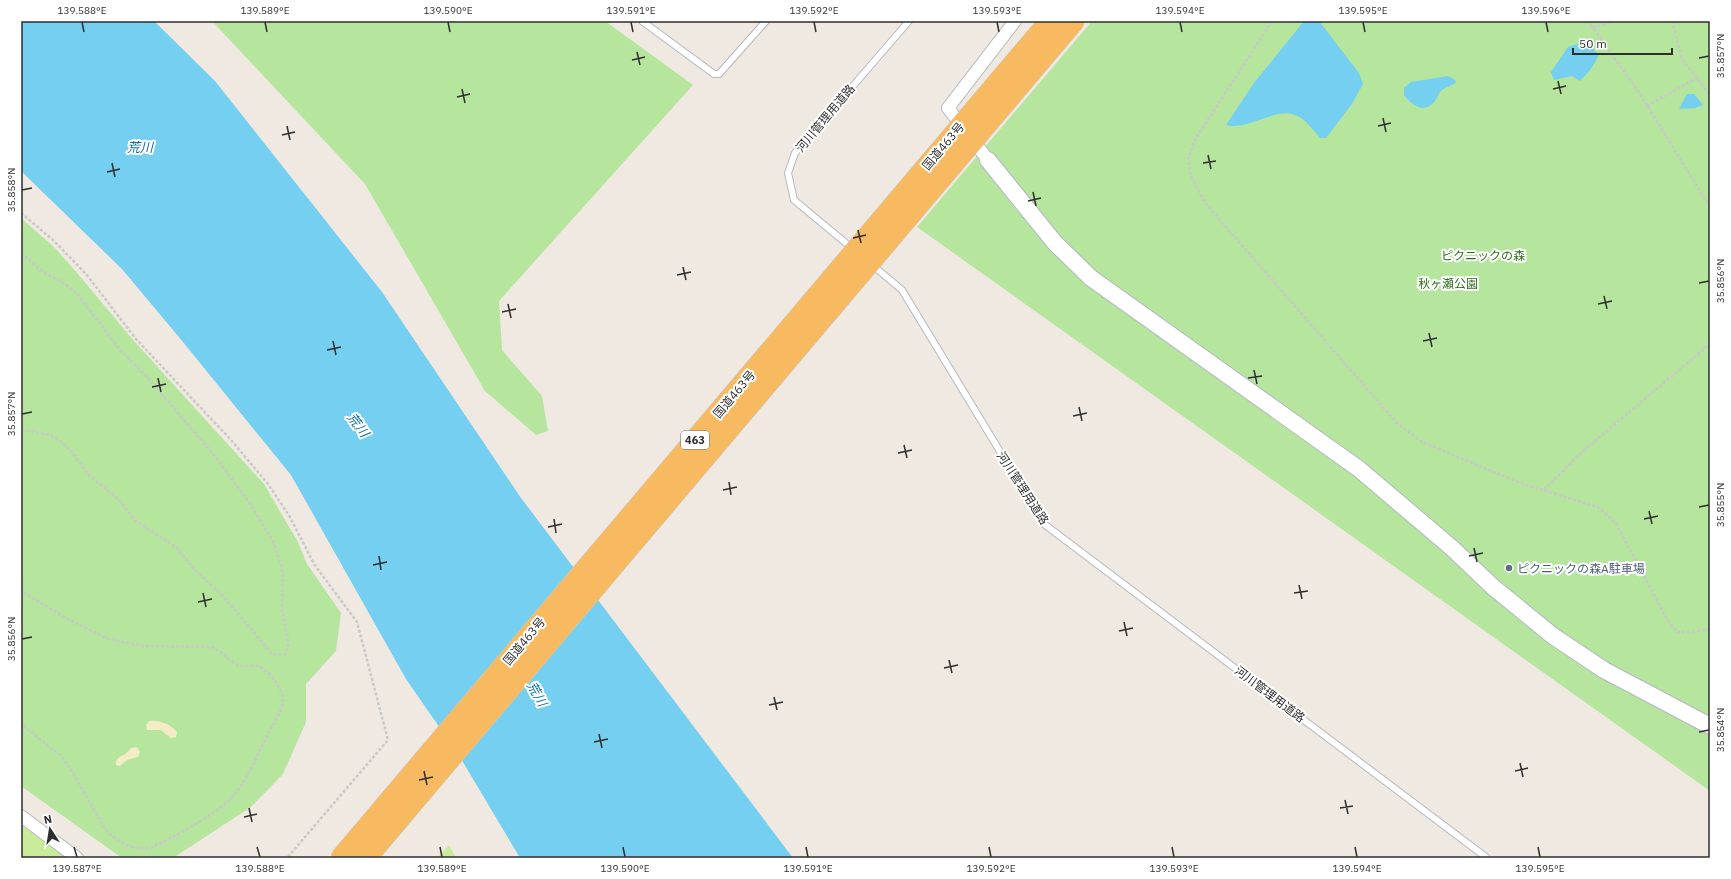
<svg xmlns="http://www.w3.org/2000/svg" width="1731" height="879" font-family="'IBM Plex Sans','Noto Sans JP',sans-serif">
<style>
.green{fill:#b6e59e}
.sand{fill:#f3ecc5}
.pitch{fill:#c9ec9a}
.water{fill:#75cff0}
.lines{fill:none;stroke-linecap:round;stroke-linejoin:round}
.service-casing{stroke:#b4b7c1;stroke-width:8}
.minor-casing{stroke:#b4b7c1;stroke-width:14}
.tertiary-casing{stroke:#b4b7c1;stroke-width:18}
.path{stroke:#c9c9c9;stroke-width:2.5;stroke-dasharray:3 2;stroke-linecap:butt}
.service{stroke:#fff;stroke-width:6}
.minor{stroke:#fff;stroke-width:12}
.tertiary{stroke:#fff;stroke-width:16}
.trunk-bridge-casing{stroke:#c9c9c9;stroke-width:22;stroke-linecap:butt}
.trunk-bridge{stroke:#f8ba60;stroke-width:21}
.ticks{fill:none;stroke:#2e2e2e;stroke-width:1.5}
.service-dot{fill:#5c6f8a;stroke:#fff;stroke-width:1.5}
.labels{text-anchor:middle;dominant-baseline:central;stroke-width:4;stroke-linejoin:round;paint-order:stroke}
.shield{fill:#fff;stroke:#6d6d6d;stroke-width:1}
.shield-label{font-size:11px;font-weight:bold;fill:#2e2e2e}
.street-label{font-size:12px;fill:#2e2e2e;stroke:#fff}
.park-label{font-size:12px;fill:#2c6e1b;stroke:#fff}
.service-label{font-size:12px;fill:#4e5e75;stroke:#fff;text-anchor:start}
.water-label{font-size:13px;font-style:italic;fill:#0d6fa3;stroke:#fff}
.neatline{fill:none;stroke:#2e2e2e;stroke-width:1.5}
.ticks-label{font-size:10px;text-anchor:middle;fill:#2e2e2e}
</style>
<rect width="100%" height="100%" fill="#efe9e1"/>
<path class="green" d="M212,21h393l88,64 -194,216 3,49 40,46 6,35 -12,4 -51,-44 -120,-207z
M1092,21h618v770l-793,-564z
M21,218l34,30 23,26 56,67 130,143 34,58 9,22 34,49 -5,38 -30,33v38l-23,52 -32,33 -78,51h-51l-101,-72z"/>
<path class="sand" d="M149,721c11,-1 21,3 28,11l-1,5 -5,1 -10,-8h-14l-1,-5z
M137,747l3,5 -2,5 -11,3 -7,6 -4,-1v-4c4,-7 9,-4 15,-13z"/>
<path class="pitch" d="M21,825l46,33h-46z
M449,845l7,13h-19z"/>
<path class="water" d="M21,21h133l61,60 167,211 139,206 272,360h-273l-60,-101 -54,-78 -115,-204 -108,-133 -61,-73 -101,-98z
M1304,21h15l40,52 4,11 -11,20 -26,34h-6c-7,-8 -15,-20 -25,-23 -19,-8 -47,16 -69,10l28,-42z
M1584,42h3l12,13 -8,14 -11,12 -8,-5 -18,4 -3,-8 17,-25z
M1448,76l7,4 1,3c-4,2 -10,4 -14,7 -3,3 -5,8 -7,11 -11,14 -23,4 -31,-6v-7l7,-6z
M1687,94h7l9,11 -8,3 -16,1z"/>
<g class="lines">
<g class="service-casing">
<path id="service" d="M642,21l72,53h5l47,-53
M853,249l-59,-49 -6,-27 7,-20 114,-132
M871,264l31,26 142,234 443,334"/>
</g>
<g class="minor-casing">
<path id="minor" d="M988,160l-40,-52 67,-87
M21,816l56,42"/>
</g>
<g class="tertiary-casing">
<path id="tertiary" d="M988,160l67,83 36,35 268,191 93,79 41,39 60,49 51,34 106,56"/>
</g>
<path class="path" d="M1272,21l-76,117 -8,22 3,16 14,27 191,219 26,20 101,42 75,23 17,15 52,97 10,13h18l15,-3
M1588,21l50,70 72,116
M1672,21l10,38 28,36
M1593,28l21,-7
M1647,106l50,-28
M21,213l32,27 33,34 50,65 96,102 36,43 22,33 24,47 43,58 31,118 -101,118
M21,253l21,18 23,13 13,11 42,55 28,28 66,77 35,47 24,39 8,24 2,12 -1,30 6,34v7l-3,6 -8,1 -6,-2 -46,-55 -30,-28 -19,-23 -40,-26 -18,-22 -29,-24 -18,-24 -12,-11 -9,-5 -29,-6
M1544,490l38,-38 128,-108
M21,588l7,7 36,22 44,22 35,7 68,1c11,4 16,12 25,17 7,4 14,0 21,2 9,2 21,17 24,26 6,14 -7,30 -13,42 -11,21 -19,42 -34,61 -12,16 -64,45 -84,53 -18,2 -33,-6 -45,-19l-35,-61 -9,-12 -40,-32"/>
<use href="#service" class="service"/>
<use href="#minor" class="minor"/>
<use href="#tertiary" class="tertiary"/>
<g class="trunk-bridge-casing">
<path id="trunk-bridge" d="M341,858l709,-837
M366,858l708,-837"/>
</g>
<use href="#trunk-bridge" class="trunk-bridge"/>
</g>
<path class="ticks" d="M82,22l2,10M265,22l2,10M448,22l2,10M631,22l2,10M814,22l2,10M997,22l2,10M1180,22l2,10M1363,22l2,10M1546,22l2,10M637,52l3,13M1699,58l10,-2M632,60l13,-3M1558,81l3,13M462,89l3,14M1553,89l13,-3M457,97l13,-3M1383,118l3,14M287,126l3,14M1378,126l13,-3M282,135l13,-3M1208,155l3,14M112,163l3,14M1203,163l13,-2M107,172l13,-3M22,190l10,-2M1033,192l3,14M1028,201l13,-3M858,230l3,13M853,238l13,-3M683,267l3,13M677,275l14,-3M1699,283l10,-2M1604,296l3,13M508,304l3,14M1598,304l14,-3M502,312l14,-3M1429,333l3,14M333,341l3,14M1423,341l14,-3M327,350l14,-3M1254,370l3,14M158,378l3,14M1248,378l14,-2M152,387l14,-3M1079,407l3,14M22,414l10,-2M1073,416l14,-3M904,445l3,13M898,453l14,-3M729,482l2,13M723,490l14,-3M1699,507l10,-2M1649,511l3,13M554,519l2,14M1644,519l14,-3M548,527l14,-3M1474,548l3,14M379,556l2,14M1469,556l14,-3M373,565l14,-3M1299,585l3,14M203,593l3,14M1294,593l14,-2M198,602l14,-3M1124,622l3,14M1119,631l14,-3M22,639l10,-2M949,660l3,13M944,668l14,-3M774,697l3,13M769,705l14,-3M1699,732l10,-2M599,734l3,14M594,742l14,-3M1520,763l3,14M424,771l3,14M1515,771l13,-3M419,780l14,-3M1345,800l3,14M249,808l3,14M1340,808l13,-2M244,817l13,-3M74,847l3,10M257,847l3,10M440,847l2,10M623,847l2,10M806,847l2,10M989,847l2,10M1172,847l2,10M1355,847l2,10M1538,847l2,10"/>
<circle class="service-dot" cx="1509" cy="568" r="4"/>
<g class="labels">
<rect class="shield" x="681" y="431" width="28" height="18" rx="3"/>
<g class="shield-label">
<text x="695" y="440">463</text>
</g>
<g class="street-label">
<text transform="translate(825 118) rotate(-50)">河川管理用道路</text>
<text transform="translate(943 146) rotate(-50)">国道463号</text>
<text transform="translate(734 394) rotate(-50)">国道463号</text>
<text transform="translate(1023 488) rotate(57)">河川管理用道路</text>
<text transform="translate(524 641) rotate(-50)">国道463号</text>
<text transform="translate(1270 694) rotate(37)">河川管理用道路</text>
</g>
<g class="park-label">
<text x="1483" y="255">ピクニックの森</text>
<text x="1448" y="283">秋ヶ瀬公園</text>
</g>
<g class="service-label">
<text x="1517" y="568">ピクニックの森A駐車場</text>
</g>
<g class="water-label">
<text x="140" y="147">荒川</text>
<text transform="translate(358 425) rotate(53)">荒川</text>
<text transform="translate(537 694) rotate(60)">荒川</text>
</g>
</g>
<rect width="1731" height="879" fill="none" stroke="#ffffff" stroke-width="44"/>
<g transform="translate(50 829) rotate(348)" stroke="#ffffff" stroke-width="3" paint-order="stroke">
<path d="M0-3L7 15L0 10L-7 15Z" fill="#2e2e2e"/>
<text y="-6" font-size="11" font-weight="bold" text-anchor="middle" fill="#2e2e2e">N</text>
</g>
<path d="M1573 48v6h99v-6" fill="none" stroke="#2e2e2e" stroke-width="2"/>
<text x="1579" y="48" font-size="12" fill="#2e2e2e" stroke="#ffffff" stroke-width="3" paint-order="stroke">50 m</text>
<rect x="22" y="22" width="1687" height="835" class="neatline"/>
<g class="ticks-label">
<text x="82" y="14">139.588°E</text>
<text x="265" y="14">139.589°E</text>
<text x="448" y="14">139.590°E</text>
<text x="631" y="14">139.591°E</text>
<text x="814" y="14">139.592°E</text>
<text x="997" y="14">139.593°E</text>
<text x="1180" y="14">139.594°E</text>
<text x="1363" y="14">139.595°E</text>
<text x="1546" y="14">139.596°E</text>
<text transform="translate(1720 56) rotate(-90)" y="4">35.857°N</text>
<text transform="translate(11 190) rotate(-90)" y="4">35.858°N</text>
<text transform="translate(1720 281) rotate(-90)" y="4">35.856°N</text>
<text transform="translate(11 414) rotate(-90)" y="4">35.857°N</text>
<text transform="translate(1720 505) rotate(-90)" y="4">35.855°N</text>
<text transform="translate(11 639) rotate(-90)" y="4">35.856°N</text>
<text transform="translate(1720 730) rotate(-90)" y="4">35.854°N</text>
<text x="77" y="872">139.587°E</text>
<text x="260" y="872">139.588°E</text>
<text x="442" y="872">139.589°E</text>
<text x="625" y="872">139.590°E</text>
<text x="808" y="872">139.591°E</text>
<text x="991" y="872">139.592°E</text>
<text x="1174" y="872">139.593°E</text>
<text x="1357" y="872">139.594°E</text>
<text x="1540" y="872">139.595°E</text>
</g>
</svg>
